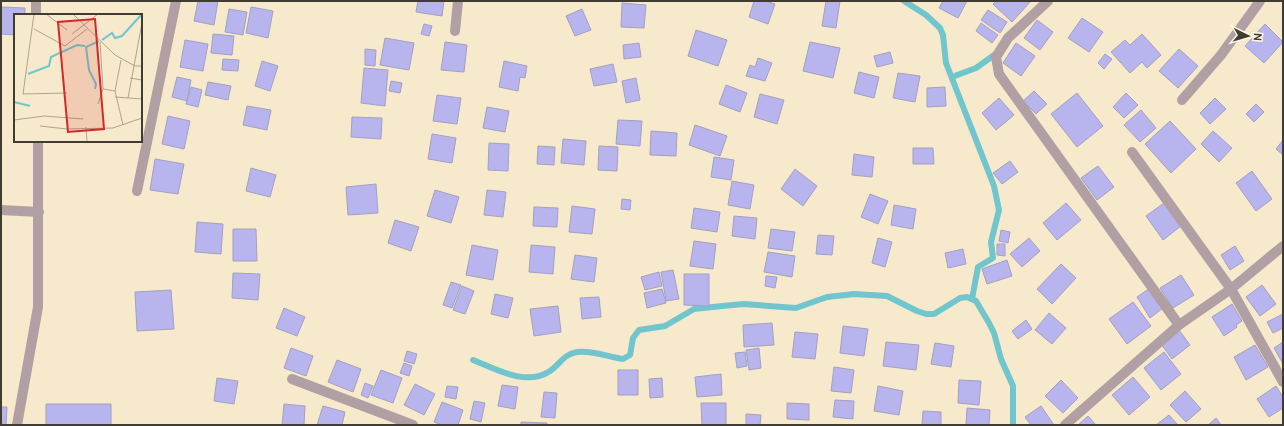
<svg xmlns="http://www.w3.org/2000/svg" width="1284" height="426" font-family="Cabin,sans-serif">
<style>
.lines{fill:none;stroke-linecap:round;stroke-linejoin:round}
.stream{stroke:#71c5cd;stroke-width:6}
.building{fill:#b8b4ee;stroke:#a3a1be}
.minor{stroke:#b0a0a4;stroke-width:10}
.inset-river{fill:none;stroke:#71c5cd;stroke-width:2}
.inset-road{fill:none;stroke:#aea48e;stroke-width:1}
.view{fill:#d62828;fill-opacity:0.15;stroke:#d62828;stroke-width:2}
.inset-edge{fill:none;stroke:#413c31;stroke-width:2}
</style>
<rect width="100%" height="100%" fill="#f6e9cc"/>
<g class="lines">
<path class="stream" d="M904,1l22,14 14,13 3,7 3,28 48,123 5,24 -8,32 2,16 -15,9 -6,32
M952,77l24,-9 21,-15
M473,360c23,9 53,27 77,11 10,-7 14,-17 27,-19 16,-2 31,5 46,7l7,-4 3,-17 6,-8 26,-4 29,-17 28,-3 22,-2 52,4 31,-11 27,-3 33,2 30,15 9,3h8l26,-16 7,-1 9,4 13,22 5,10 7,26 12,27v39"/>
</g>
<path class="building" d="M198,1h20l-4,24 -20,-4z
M418,1h26l-2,15 -26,-4z
M754,1h11l10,3 -7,20 -19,-7z
M826,1h14l-4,27 -14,-2z
M943,1h24l-9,17 -19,-10z
M996,1h35l-19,21 -19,-18z
M622,3l24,2 -2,23 -23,-1z
M1,7l24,1v7h-10v20l-14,-1z
M251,7l22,4 -5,27 -22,-5z
M229,9l18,3 -4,23 -18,-3z
M582,9l9,21 -16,6 -9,-20z
M988,10l19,12 -7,11 -19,-13z
M1082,18l21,14 -14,20 -21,-14z
M1037,20l16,12 -13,18 -16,-12z
M981,23l17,12 -6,8 -16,-12z
M424,24l8,2 -3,10 -8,-2z
M1265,24l18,18 -19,21 -19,-17z
M696,30l31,10 -9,26 -30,-10z
M213,34l21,2 -2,19 -21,-2z
M1142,34l19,21 -14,13 -5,-6 -12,11 -19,-21 14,-12 5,5z
M385,38l29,5 -5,27 -29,-5z
M185,40l23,4 -5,27 -23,-4z
M445,42l22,3 -3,27 -23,-2z
M810,42l30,6 -7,30 -30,-7z
M639,43l2,14 -17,2 -1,-14z
M1016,43l19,13 -14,20 -18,-13z
M365,49l11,1 -1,16 -10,-1z
M1179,49l19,17 -20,22 -19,-17z
M890,52l3,11 -16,4 -3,-11z
M1105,54l7,5 -8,10 -6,-6z
M758,58l14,5 -7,18 -19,-5 4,-11 5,2z
M223,59l16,1 -1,11 -16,-1z
M262,61l16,5 -8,25 -15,-5z
M504,61l23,5 -2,12 -5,-1 -2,14 -19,-4z
M613,64l4,18 -23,4 -4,-17z
M364,68l24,2 -3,36 -24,-3z
M859,72l20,5 -5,21 -20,-5z
M898,73l22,3 -5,26 -22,-4z
M177,77l14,3 -4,21 -15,-4z
M636,78l4,22 -14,3 -4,-22z
M391,81l11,2 -2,10 -11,-2z
M208,82l23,4 -3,14 -23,-5z
M726,85l21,8 -7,19 -21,-8z
M191,87l11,3 -4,17 -12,-3z
M945,87l1,19 -19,1v-19z
M1034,91l13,13 -11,10 -13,-13z
M1077,93l26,33 -26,21 -26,-33z
M1126,93l12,12 -14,13 -11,-11z
M760,94l24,6 -7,24 -23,-7z
M437,95l24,3 -4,26 -24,-3z
M999,98l15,17 -18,15 -14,-17z
M1215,98l11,11 -16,15 -10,-11z
M1256,104l8,8 -10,10 -8,-8z
M247,106l24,4 -4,20 -24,-5z
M487,107l22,4 -4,21 -22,-4z
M1141,110l15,18 -16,14 -16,-17z
M168,116l22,5 -6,28 -22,-5z
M352,117l30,1 -1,21 -30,-2z
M618,120l24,1 -2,25 -24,-2z
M1170,121l26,28 -25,24 -26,-29z
M695,125l32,11 -7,20 -31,-11z
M651,131l26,2 -1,23 -26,-1z
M1213,131l19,17 -13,14 -18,-18z
M432,134l24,4 -4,25 -24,-4z
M563,139l23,2 -2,24 -23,-2z
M1283,140v15l-7,-6z
M489,143l20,1 -1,27 -20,-1z
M538,146l17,1 -1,18 -17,-1z
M599,146l19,1 -1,24 -19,-1z
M913,148h20l1,16h-21z
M854,154l20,3 -2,20 -20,-2z
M714,157l20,3 -3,20 -20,-3z
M155,159l29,5 -6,30 -28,-4z
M1010,161l8,11 -16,12 -9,-11z
M1098,166l16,21 -17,13 -16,-22z
M251,168l25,7 -6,22 -24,-6z
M795,169l22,17 -14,20 -22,-17z
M1252,171l20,28 -16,12 -20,-28z
M732,181l22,4 -4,24 -22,-4z
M376,184l2,29 -30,2 -2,-28z
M435,190l24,7 -8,26 -24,-7z
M487,190l19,2 -3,25 -19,-2z
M870,194l18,7 -10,23 -17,-7z
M622,199l9,1 -1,10 -9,-1z
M1066,203l15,17 -24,20 -14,-17z
M1164,203l17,23 -18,14 -17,-24z
M894,205l22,4 -3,20 -22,-4z
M572,206l23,3 -3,25 -23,-2z
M534,207l24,1 -1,19 -24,-1z
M694,208l26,4 -3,20 -26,-4z
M734,216l23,2 -2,21 -23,-3z
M395,220l24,7 -8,24 -23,-8z
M197,222l26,2 -2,30 -26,-2z
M233,229h23l1,32h-24z
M771,229l24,3 -3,19 -24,-3z
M1001,230l9,2 -2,11 -9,-2z
M818,235l16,1 -2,19 -16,-1z
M878,238l14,4 -7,25 -13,-4z
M1029,238l11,13 -18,16 -12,-13z
M694,241l22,3 -3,25 -23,-3z
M997,244h8v12l-8,-1z
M472,245l26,5 -5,30 -27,-5z
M531,245l24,2 -2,27 -24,-2z
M1235,246l9,15 -14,9 -9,-15z
M963,249l3,15 -18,4 -3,-15z
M768,252l27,4 -3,21 -28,-5z
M575,255l22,3 -3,24 -23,-3z
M1007,260l5,16 -25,8 -5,-15z
M1061,264l15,14 -24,26 -15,-15z
M673,270l6,29 -13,2 -5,-29z
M659,272l3,14 -17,4 -4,-13z
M233,273l27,1 -2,26 -26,-2z
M684,274h25v32l-25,-1z
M1181,275l13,20 -21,13 -13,-20z
M766,276l11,1 -2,11 -10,-2z
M451,282l10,3 -9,23 -9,-3z
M1262,285l14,19 -16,12 -14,-19z
M462,286l12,5 -9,23 -12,-4z
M1150,288l13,20 -13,10 -13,-21z
M662,289l4,14 -19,5 -3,-15z
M171,290l3,39 -37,2 -2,-39z
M495,294l18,4 -5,20 -17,-4z
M599,297l2,20 -19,2 -2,-21z
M1133,302l18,24 -24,18 -18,-25z
M1232,304l10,17 -6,4 1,2 -13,9 -12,-19z
M558,306l3,26 -27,4 -4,-27z
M284,308l21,9 -8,19 -21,-8z
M1049,313l17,15 -14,16 -17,-14z
M1283,314v14l-10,5 -6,-11z
M1026,320l6,9 -14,10 -6,-8z
M772,323l2,22 -30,2 -1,-22z
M843,326l25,3 -4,27 -24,-3z
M1179,330l11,15 -18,14 -11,-15z
M795,332l23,2 -3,25 -23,-2z
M886,342l33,3 -3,25 -33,-4z
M1283,342v22l-9,-16z
M935,343l19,3 -3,21 -20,-3z
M1255,345l13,22 -22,13 -12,-23z
M291,348l22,8 -7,20 -22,-8z
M759,348l2,20 -12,2 -3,-20z
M407,351l10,3 -3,10 -10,-3z
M745,352l2,14 -10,2 -2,-15z
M1164,352l17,22 -20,16 -17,-22z
M337,360l24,9 -8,23 -25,-10z
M404,363l8,3 -3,10 -9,-3z
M834,367l20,3 -3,23 -20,-2z
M381,370l21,8 -9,25 -22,-8z
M618,370h20v25h-20z
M721,374l1,21 -25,2 -2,-20z
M1133,377l17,20 -21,18 -17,-20z
M217,378l21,3 -4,23 -20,-3z
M662,378l1,19 -13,1 -1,-19z
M959,380l22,1 -2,24 -21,-2z
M1061,380l17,18 -15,15 -18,-17z
M365,383l8,3 -5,12 -7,-3z
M415,384l20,10 -11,21 -20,-10z
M502,385l16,2 -3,22 -17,-3z
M447,386l11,1 -2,12 -11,-2z
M878,386l25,5 -4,24 -25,-4z
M1276,386l7,11v11l-14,9 -12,-18z
M1185,391l16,18 -15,13 -16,-17z
M544,392l13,1 -2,25 -14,-1z
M835,400l19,1 -1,18 -20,-2z
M474,401l11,2 -4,19 -11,-3z
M442,402l21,8 -5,15h-16l-8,-3z
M701,403h25v22h-24z
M787,403l22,1v16l-22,-1z
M46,404h65v21h-65z
M284,404l21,2 -1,19h-22z
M323,406l22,6 -3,13h-25z
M1041,406l13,19h-23l-6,-8z
M1,407h6l-1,18h-5z
M967,408l23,2 -1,15h-23z
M923,411l18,1v13h-19z
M746,414l15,1 -1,10h-14z
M1169,415l9,10h-22z
M1088,416l8,9h-18z
M1216,418l5,7h-13z
M521,422l26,1v2h-26z"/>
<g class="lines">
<path class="minor" d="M36,1v14
M1048,1l-40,37 -12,19 3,17 180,251
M455,31l3,-30
M1182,100l39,-45 39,-54
M1132,152l99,137 52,93
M137,191l39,-190
M1,210l38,2
M292,379l121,46
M17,425l21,-118v-166
M1065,425l114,-100 52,-36 52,-43"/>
</g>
<g transform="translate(14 14)">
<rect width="128" height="128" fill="#f6e9cc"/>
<path class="inset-river" d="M88,26l10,-7 3,5 7,-2 20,-22M14,60l21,-8 2,-9 26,-12 8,1M81,75l1,-5 -7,-14 -3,-23 13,-6M0,88l16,4"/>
<path class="inset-road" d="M20,0l-11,80 44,-1M32,0l21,16M59,0l42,41 20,11h7M20,15l31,17 22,-17M58,20l26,-20M107,46l-6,31 8,34M116,64l12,2M89,75l12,2M101,83l27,2M114,84l14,-75M84,90l5,-15 -3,-47M0,106l30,-4 39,3M26,112l27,3 46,-1 29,-10M72,113l1,15"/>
<path class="view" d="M81,5l9,110 -36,3 -10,-110z"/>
<rect width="128" height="128" class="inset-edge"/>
</g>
<rect width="1284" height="426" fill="none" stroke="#413c31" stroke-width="4"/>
<g transform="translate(1248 36) rotate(95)" stroke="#fff7e5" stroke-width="3" paint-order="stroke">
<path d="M0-3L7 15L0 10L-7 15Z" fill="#413c31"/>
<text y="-6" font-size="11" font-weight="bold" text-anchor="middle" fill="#413c31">N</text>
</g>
</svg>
